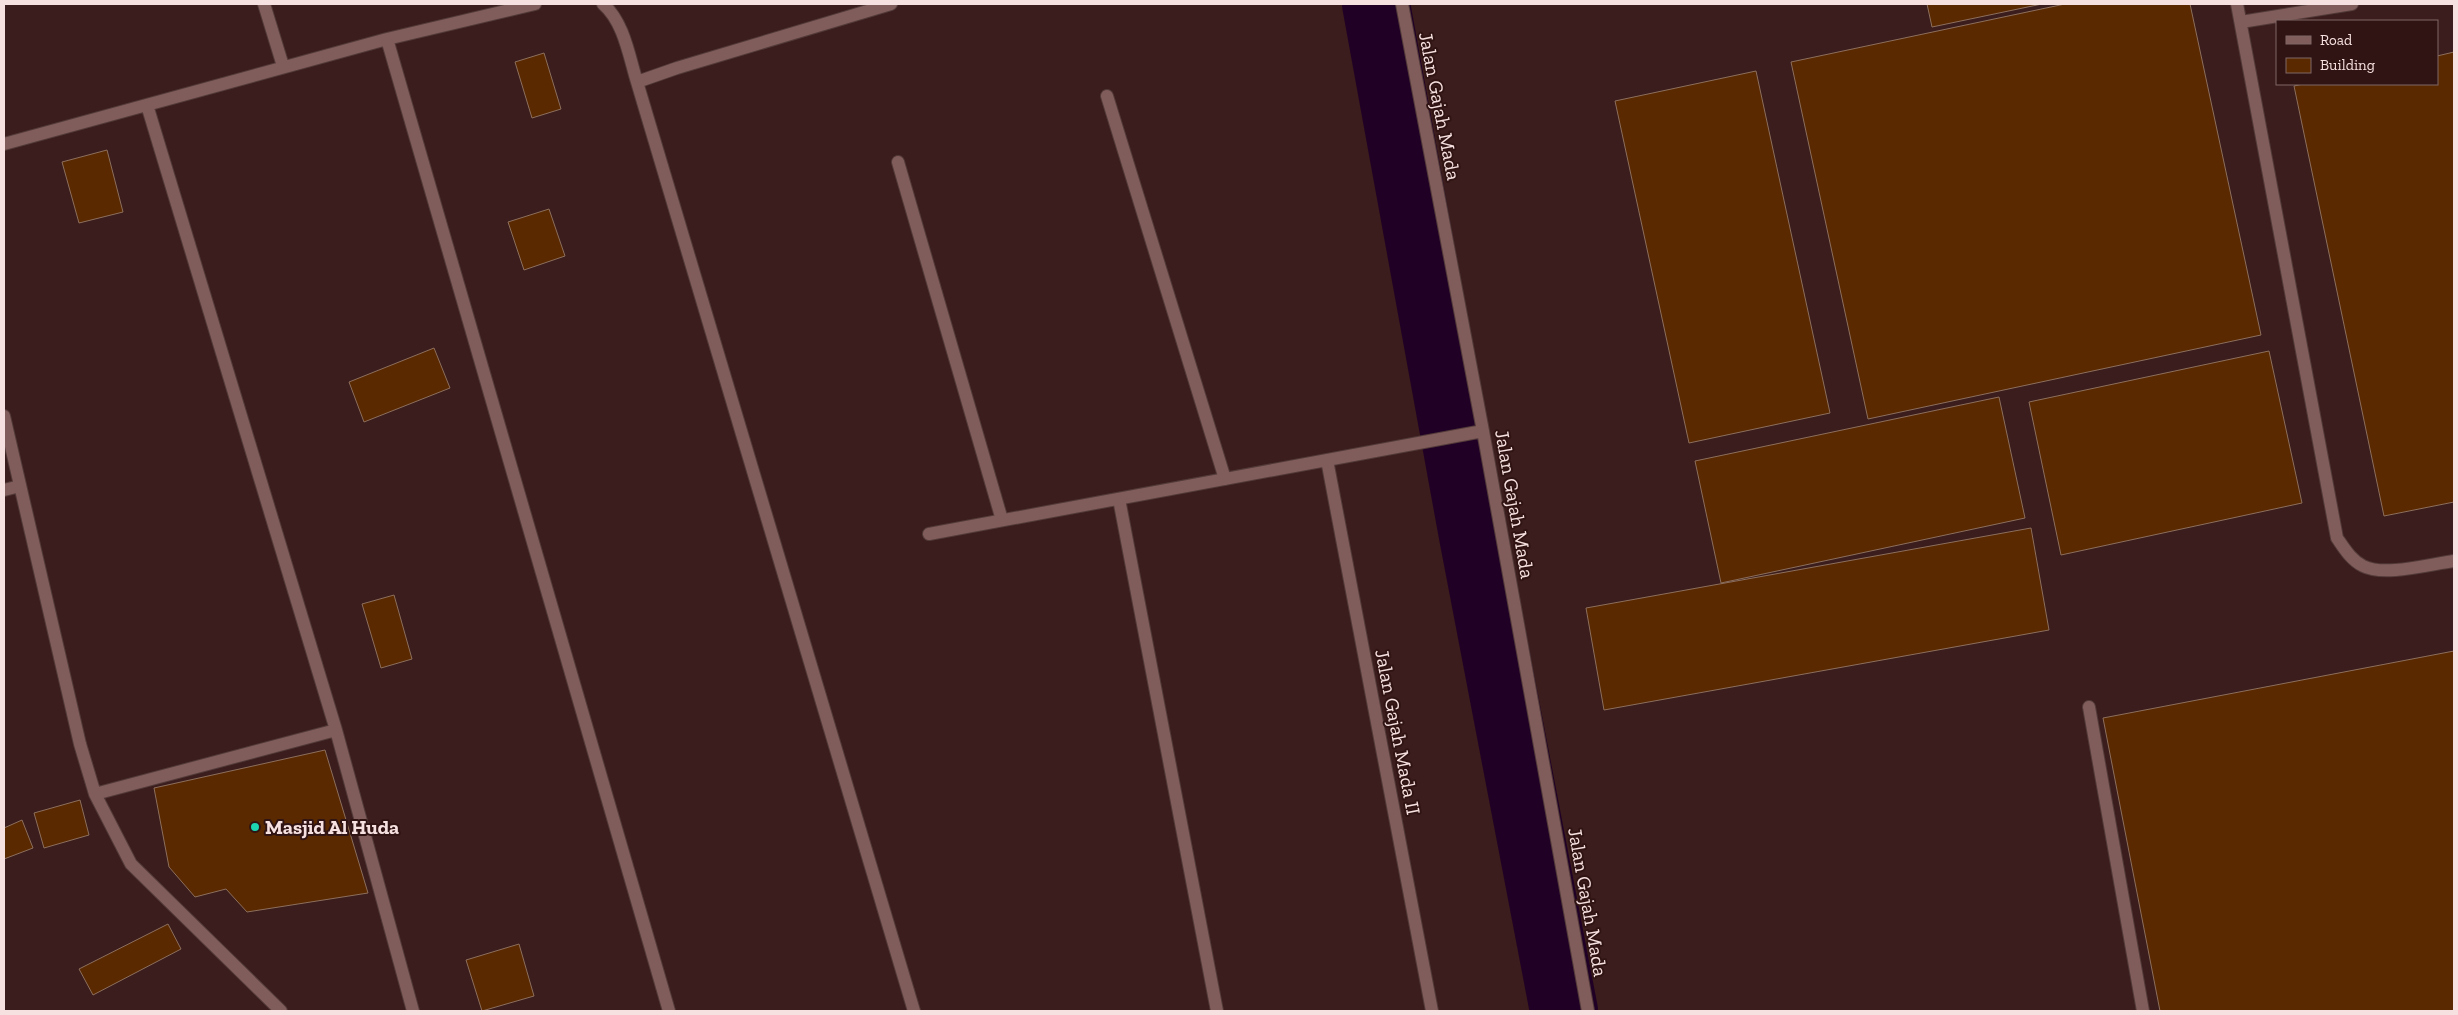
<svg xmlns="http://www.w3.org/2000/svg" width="2458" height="1015" font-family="'Zilla Slab',serif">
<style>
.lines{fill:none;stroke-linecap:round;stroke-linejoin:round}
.river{stroke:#210026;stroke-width:68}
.building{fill:#5a2900;stroke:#8d6f5d}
.service-casing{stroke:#533b3a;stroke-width:14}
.minor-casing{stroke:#533b3a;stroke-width:14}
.service{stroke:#805d5b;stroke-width:12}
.minor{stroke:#805d5b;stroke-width:12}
.poi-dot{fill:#1dd5b1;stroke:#301413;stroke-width:2}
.labels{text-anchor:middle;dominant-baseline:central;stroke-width:4;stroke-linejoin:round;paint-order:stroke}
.street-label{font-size:20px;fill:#f6e1e0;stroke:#301413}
.poi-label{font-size:20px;font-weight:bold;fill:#f6e1e0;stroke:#301413;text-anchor:start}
</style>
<rect width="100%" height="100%" fill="#3a1d1c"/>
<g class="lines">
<path class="river" d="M1376,4l97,532 91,475"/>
</g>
<path class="building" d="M1927,4h115l-110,23z
M2065,4h125l71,331 -393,84 -77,-357z
M2454,52v450l-70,14 -90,-430 9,-2h134v-28z
M544,53l17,56 -29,9 -17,-56z
M1756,71l74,342 -141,30 -74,-342z
M107,150l16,62 -44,11 -17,-61z
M549,209l16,47 -41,14 -16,-48z
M434,348l16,40 -86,34 -15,-40z
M2269,351l33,152 -241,52 -32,-153z
M1999,397l26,121 -304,65 -26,-122z
M2031,528l18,102 -445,80 -18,-102z
M394,595l18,64 -31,9 -19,-64z
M2454,651v360h-294l-57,-293z
M325,750l43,143 -121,19 -21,-23 -31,8 -26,-30 -15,-79z
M80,800l9,35 -45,13 -10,-35z
M22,820l11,28 -29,11v-31z
M168,924l13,25 -88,46 -14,-26z
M519,944l15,52 -52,15 -16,-51z"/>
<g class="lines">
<g class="service-casing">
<path id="service" d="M2237,4l100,534c7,10 14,22 26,28 21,11 67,-2 91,-5
M2241,22l111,-18
M2089,707l54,304"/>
</g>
<g class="minor-casing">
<path id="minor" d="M264,4l19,62
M603,4c21,18 26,52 34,78l277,929
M1402,4l81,427 105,580
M387,39l282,972
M637,82l40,-14 214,-64
M1107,96l118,383
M147,105l189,625 77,281
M4,144l383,-105 148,-35
M898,162l104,358
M4,416l76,328 15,50 36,70 150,147
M1327,460l105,551
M4,490l16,-4
M1119,499l98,512
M929,534l554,-103
M95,794l241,-64"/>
</g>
<use href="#service" class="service"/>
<use href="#minor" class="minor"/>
</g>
<circle class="poi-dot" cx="255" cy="827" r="5"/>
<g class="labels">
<g class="street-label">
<text transform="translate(1440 106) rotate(79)">Jalan Gajah Mada</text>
<text transform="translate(1515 504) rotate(80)">Jalan Gajah Mada</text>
<text transform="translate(1398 732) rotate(79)">Jalan Gajah Mada II</text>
<text transform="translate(1588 902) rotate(80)">Jalan Gajah Mada</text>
</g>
<g class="poi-label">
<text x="265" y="827">Masjid Al Huda</text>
</g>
</g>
<rect width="2458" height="1015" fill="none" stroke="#f6e1e0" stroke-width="10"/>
<rect x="2276" y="20" width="162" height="65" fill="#301413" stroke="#7f6665"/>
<rect x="2286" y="36" width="25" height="8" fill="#805d5b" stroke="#7f6665"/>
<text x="2320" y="45" font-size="15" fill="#f6e1e0">Road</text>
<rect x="2286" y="58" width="25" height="15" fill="#5a2900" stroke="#7f6665"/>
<text x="2320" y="70" font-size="15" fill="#f6e1e0">Building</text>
</svg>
